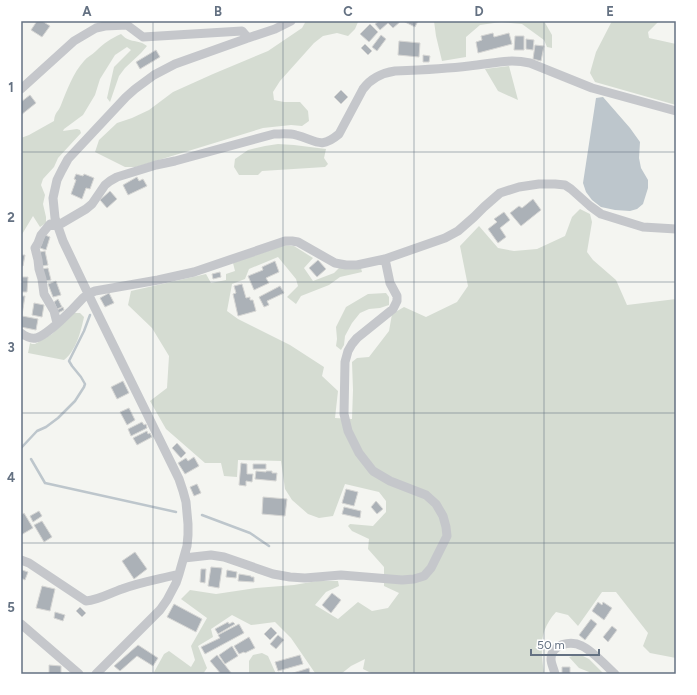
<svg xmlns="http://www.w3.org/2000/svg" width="697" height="695" font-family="Figtree,sans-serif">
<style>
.green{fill:#d5dcd2}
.water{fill:#bdc6cc}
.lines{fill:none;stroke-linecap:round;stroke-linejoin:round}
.stream{stroke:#bdc6cc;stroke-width:2.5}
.building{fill:#abb1b7;stroke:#d6d6d4}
.minor{stroke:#c5c7cb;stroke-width:9}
.grid{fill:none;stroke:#647182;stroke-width:1;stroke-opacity:0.55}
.neatline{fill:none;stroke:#647182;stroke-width:1.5}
.grid-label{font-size:13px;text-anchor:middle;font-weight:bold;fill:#647182}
</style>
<rect width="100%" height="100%" fill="#f4f5f1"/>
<path class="green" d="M306,21h48l4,1 -3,7 -7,7 -11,-3 -14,3 -9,7 -34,38 -7,11 1,8 10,2h16l8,9 1,10 -7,5 -11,-1 -28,3 -127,39h-11l-30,-15 4,-12 18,-17 15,-5 17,-8 24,-18 40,-18 55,-23 34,-23z
M434,21h110l8,14v13l-5,-1 -3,-7 -22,-16 -21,-2 -21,3 -14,12v20l-24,4 -6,-25z
M612,21h47l-11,11 1,6 27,6v61l-81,-23 -5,-9 6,-21z
M121,34c3,3 5,5 9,6 6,2 11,1 17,6l-6,7 -16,15 -6,8 -9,26 -3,-4 7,-31 17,-17 -4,-3 -12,8 -15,24 -5,16 -12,20 -19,14 -1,2 14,-2 3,1 1,3 -23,25 -4,9 -11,12 -2,6 4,10 -2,9 3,13v6l-6,4 -7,-11 -12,20v-98l8,-3 25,-14c1,-10 4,-8 7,-16 6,-15 12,-32 23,-44 3,-4 8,-6 12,-10 8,-8 14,-12 25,-17z
M509,66l9,34 -20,-9 -13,-22z
M278,144l16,1 32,4 -2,9 4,6 -3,3 -63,4 -4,4h-19l-5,-8 1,-8 13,-9 17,-4z
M580,209l10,5 2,8 -5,30 6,8 23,20 11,25 49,-6v359l-26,-5 -7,-7 5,-13 -32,-41h-14l-24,34 -10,-11 -12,-3c-18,20 -15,37 -12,62h-171l-10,-5 2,-10 -14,7 -10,8h-22l-4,-1 -24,-35 -16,-16 -24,3 -19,-10 -21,14 2,8 -15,9 9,22 -4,6h-50l11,-20 5,-3 22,16 4,-7 -4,-14 16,-28 -26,-19 9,-9 26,4 40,-6 38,-3 23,-4h21l1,5 -13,6 -11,13 23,14 20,-17 14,9 16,-3 11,-15 -15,-7v-19l-16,-18 1,-10 -17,-8 -4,-5 2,-2 23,2 13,-14v-11l-7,-9 -34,-8 -12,32 -14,2 -11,-4 -16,-14 -7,-11 -4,-28 -43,-1 -1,17 -13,-1 -3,-13h-16l-39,-34 -16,-28 17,-13 2,-32 -17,-28 -24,-23 3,-14 75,-17 5,9 15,-3v-6l9,-3 -2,-8 52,-18 9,1 19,12 -9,10 9,13 21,-8 5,-5h22l1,4 -22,5 -11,8 -28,11 -5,8 -9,-7 11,-11 -2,-7 -18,-22 -29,12 -4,10 -13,5 -5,27 11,8 52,26 34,22 -2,9 16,15 -3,27 17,1 1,-29 -1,-28 5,-4 12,-1 20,-26 3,-17 12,-7 22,10 31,-15 11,-16 -8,-40 19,-20 19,22 16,3 23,-2 28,-13 7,-19z
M386,293l3,4v8l-9,3 -11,1 -9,4 -8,10 -7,13 -1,9 -3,5 -5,-4 1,-7 -1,-12 10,-20 22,-13z
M73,313h7l4,4c-3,14 -8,34 -20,43l-36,-7 2,-10 2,1h3l17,-10z
M262,653l6,3 8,18h-27v-13l4,-6z
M579,654l10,5 15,15h-14l-1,-2 -10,-4 -10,-11z"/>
<path class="water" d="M603,97l27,31 10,14 -1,16 2,10 7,12v8l-5,16 -6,5 -7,2 -15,-1 -14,-3 -9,-7 -6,-8 -3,-9 13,-85z"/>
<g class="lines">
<path class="stream" d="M21,446l1,1 15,-16 9,-4 12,-9 17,-17 9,-14 1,-3 -4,-7 -9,-11 -3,-5 15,-30 6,-16
M31,459l14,24 131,29
M202,515l48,18 19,13"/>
</g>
<path class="building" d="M37,21h5l8,5 -8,11 -11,-7z
M379,21h20l1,1 -7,6 -5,-5 -8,7 -5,-6z
M403,21h15l-3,6z
M370,24l8,8 -9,10 -9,-8z
M493,33l1,4 15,-4 3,11 -34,9 -2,-11 6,-2 -1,-4z
M381,35l5,4 -9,12 -5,-4z
M515,36h9v14h-10z
M526,39l8,1 -1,10 -7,-1z
M399,41l21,2 -1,14 -21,-2z
M365,44l7,7 -4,4 -7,-7z
M535,45l9,1 -3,15 -8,-2z
M156,50l4,7 -20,12 -4,-7z
M423,55l7,1 -1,6h-6z
M341,90l7,7 -7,7 -7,-7z
M30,95l6,8 -15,12v-13z
M76,174l7,2 1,-2 10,4 -4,11 -4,-1 -4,11 -11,-5 5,-14 -2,-1z
M137,177l2,4 4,-2 4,7 -19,9 -5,-10z
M110,191l7,8 -10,9 -7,-8z
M533,199l8,11 -20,16 -11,-13 9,-7 3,2z
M504,212l6,8 -10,8 6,9 -8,6 -10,-14 9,-7 -3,-3z
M45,235l5,2 -4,13 -6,-2z
M45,251l3,14 -6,1 -2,-14z
M21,255h4l-2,11h-2z
M318,260l8,9 -9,8 -8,-9z
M275,261l4,11 -13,6 3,5 -15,7 -6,-14 15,-6 -1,-3z
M48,268l3,12 -6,1 -3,-12z
M220,272l1,5 -8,2 -1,-5z
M21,277h7l-1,15h-6z
M56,281l5,14 -8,2 -5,-13z
M242,284l4,14 4,-1v3h3l3,11 -18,5 -5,-22 3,-1 -2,-7z
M280,286l4,7 -17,8 2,4 -5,2 -5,-10z
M109,293l5,10 -9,4 -5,-9z
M21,296h4l-3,19 -1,-1z
M58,299l4,8 -5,2 -3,-7z
M34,303l10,2 -2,12 -10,-2z
M63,307l1,3 -6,3 -1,-3z
M22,316l16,3 -2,11 -15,-3z
M123,381l6,12 -12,6 -6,-12z
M129,408l6,12 -8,5 -7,-13z
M142,422l2,3 2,-1 1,4 -16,8 -3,-7z
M147,431l1,3 2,-1 2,4 -15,8 -4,-7z
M177,443l9,10 -5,5 -9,-10z
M194,457l5,9 -14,8 -7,-11 8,-5 2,3z
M241,463l6,1v10h6l-1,8 -6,-1v5l-7,-1z
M253,464h13v5h-13z
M256,471l10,1v-1h6v2h5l-1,8 -21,-2z
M197,484l4,9 -7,3 -4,-9z
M346,489l12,3 -4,14 -12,-3z
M263,497l24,2 -2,17 -23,-2z
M376,501l7,8 -6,5 -6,-7z
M344,507l17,4 -1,7 -18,-4z
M39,511l3,5 -9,6 -3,-6z
M24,513l9,15 -12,7v-20z
M42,521l10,16 -8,5 -10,-17z
M135,552l12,17 -13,10 -12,-18z
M211,567l11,1 -3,20 -11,-2z
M201,569h5l-1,14 -5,-1z
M22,570l6,2 -3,8 -4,-2z
M227,570l10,2 -1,6 -10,-1z
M239,574l12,2v1h3v5l-16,-1z
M42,586l13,3 -5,22 -14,-3z
M332,593l9,7 -10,13 -9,-8z
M598,602l4,3 1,-3 9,6 -8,12 -12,-9z
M174,604l28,15 -6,13 -29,-15z
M80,607l6,6 -4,4 -6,-6z
M55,612l10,3 -2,6 -9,-3z
M591,619l6,5 -12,16 -6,-5z
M228,622l1,2 4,-2 2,2 -17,10 -3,-5z
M239,624l5,9 -39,21 -4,-7 19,-9 -2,-3z
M612,626l5,4 -9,12 -5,-5z
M271,627l6,6 -7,7 -6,-6z
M278,635l6,5 -8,9 -6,-5z
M249,637l6,11 -10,5 -1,-1 -5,2 -5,-8z
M138,645l20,13 -5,8 -16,-10 -17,15 -6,-5z
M232,646l6,10 -13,8 -6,-9z
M217,655l15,19h-11l-11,-13z
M300,655l3,9 -25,7 -3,-9z
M49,665l12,1v8h-12z
M562,667h8v7h-8z
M309,668l1,6h-20z"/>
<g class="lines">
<path class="minor" d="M21,89l53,-48 22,-13 9,-2 22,-1 16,12 99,-6 6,7
M57,323l-3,-12 -10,-17 -2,-15 -3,-10 -1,-9 -3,-12 3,-5 3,-8 9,-11 7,2 29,-17 6,-5 13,-19 5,-4 7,-4 39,-12 19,-4 99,-27c7,0 15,-1 22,1 20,5 24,15 43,-1l24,-45c8,-11 19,-16 32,-18 25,-1 50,-2 74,-5 23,-2 38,-8 61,-3l62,25 84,23
M21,333c4,3 10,6 15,5 12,-3 38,-30 47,-40l5,-4 7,-3 63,-11 36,-8 91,-31h7l6,1 37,21 11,2h11l28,-6 60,-21 13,-7 16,-14 10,-10 16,-14 19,-6 20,-3h16l10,1 6,4 19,17 11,8 42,13 33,2
M184,558l27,-3 13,2 49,17 17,3 15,1 36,-3 61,5 12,-1 10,-3 7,-8 16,-32 -1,-9 -3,-11 -7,-12 -10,-9 -36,-14 -17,-10 -14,-18 -11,-22 -4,-17 1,-52 3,-11 4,-7 5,-6 36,-29 4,-8v-5l-7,-13 -5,-24
M21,560l8,3 57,38c13,-1 24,-8 36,-12 18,-7 38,-10 57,-15
M21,624l58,50
M96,674l64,-64 7,-10 9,-17 3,-9 8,-28 1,-11v-11l-2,-22 -3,-11 -4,-12 -86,-175 -30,-63 -8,-23 -2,-20 4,-18 5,-10 6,-11 14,-15 44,-47 9,-8 19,-14 21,-11 73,-26 27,-9 16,-8
M555,674c-1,-5 -4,-10 -4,-15 0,-15 20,-19 31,-13 11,5 24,20 33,28"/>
</g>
<path class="grid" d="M153,21v653M283,21v653M414,21v653M544,21v653M21,152h655M21,282h655M21,413h655M21,543h655"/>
<rect width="697" height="695" fill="none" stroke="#ffffff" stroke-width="44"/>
<path d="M531 649v6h68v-6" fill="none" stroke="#647182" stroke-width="2"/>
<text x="537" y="649" font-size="12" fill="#647182" stroke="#ffffff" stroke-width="3" paint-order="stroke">50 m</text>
<rect x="22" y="22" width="653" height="651" class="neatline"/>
<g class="grid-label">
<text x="87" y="16">A</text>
<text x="218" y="16">B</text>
<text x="348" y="16">C</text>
<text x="479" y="16">D</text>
<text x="610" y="16">E</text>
<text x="11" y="92">1</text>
<text x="11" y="222">2</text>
<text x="11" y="352">3</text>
<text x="11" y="482">4</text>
<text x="11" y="612">5</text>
</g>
</svg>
